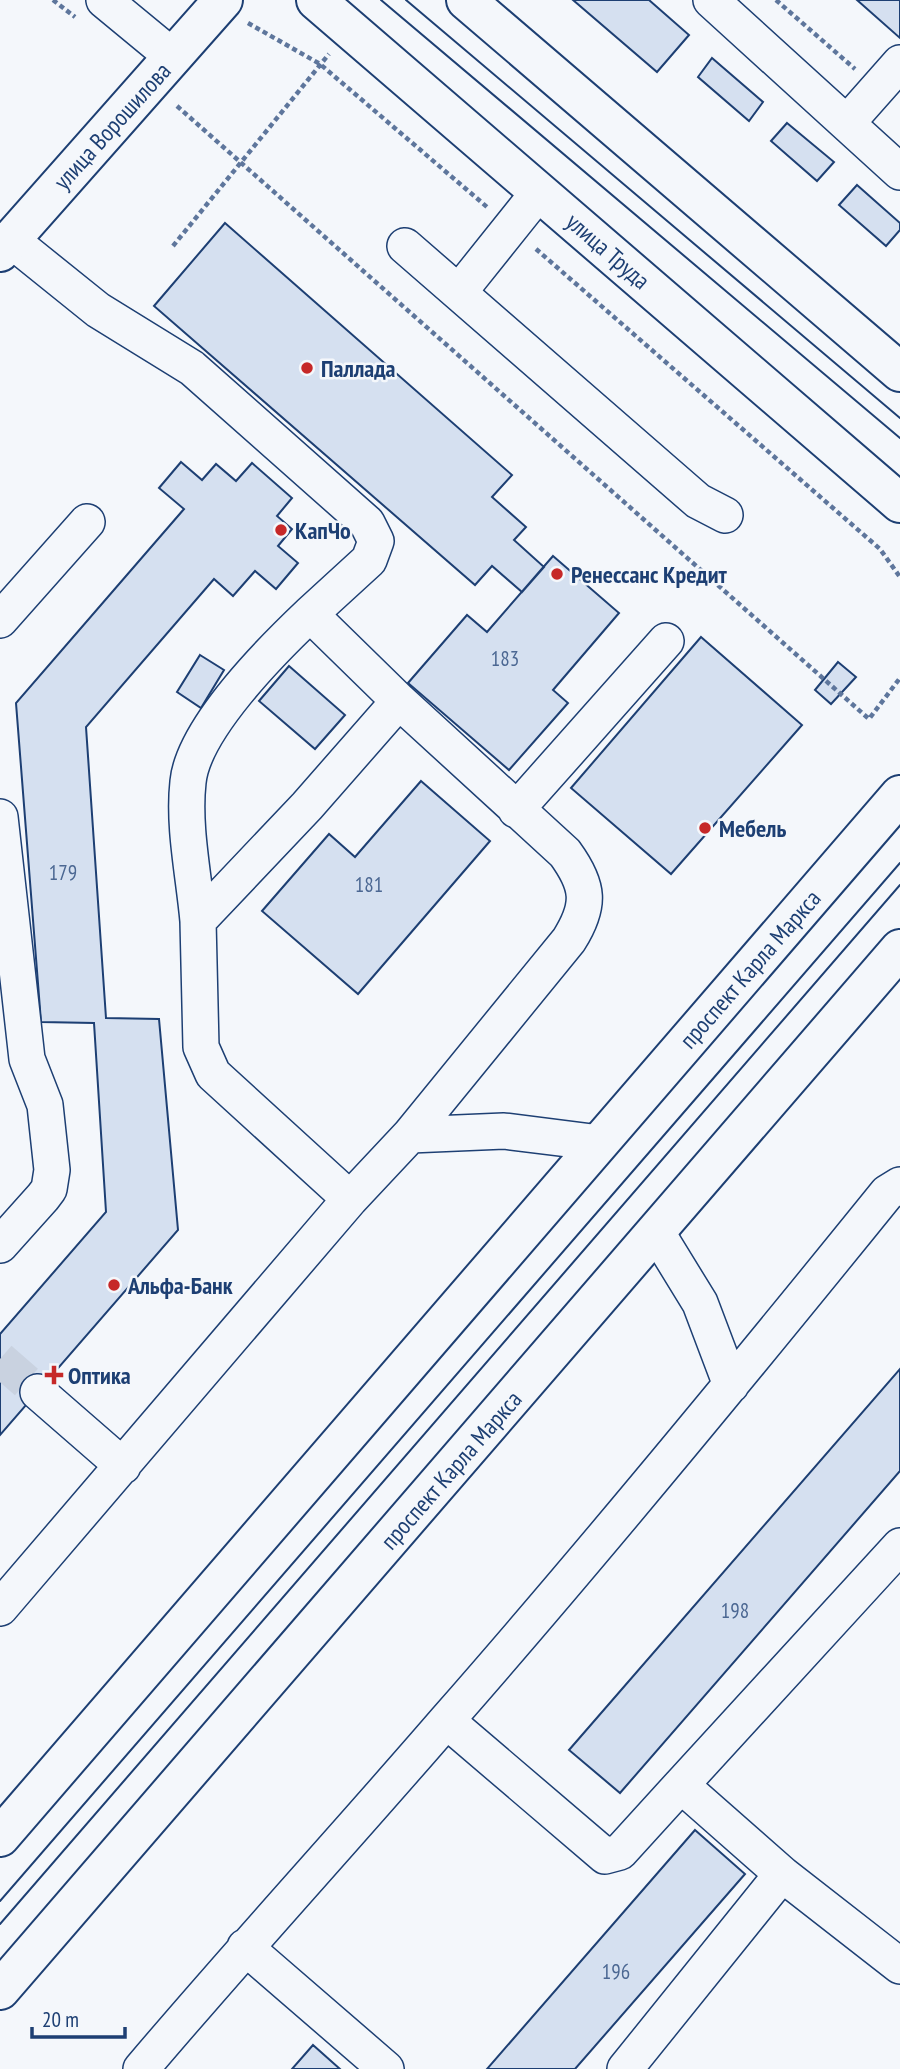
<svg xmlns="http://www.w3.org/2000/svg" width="900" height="2069" font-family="'PT Sans Narrow',sans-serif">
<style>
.building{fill:#d5e0f0;stroke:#1d3f73;stroke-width:2}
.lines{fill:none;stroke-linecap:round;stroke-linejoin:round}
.minor-tunnel{stroke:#c9d2e0;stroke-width:35;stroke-dasharray:35 18;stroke-linecap:butt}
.minor-casing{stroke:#1d3f73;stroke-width:38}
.major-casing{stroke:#1d3f73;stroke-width:42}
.path{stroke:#5e769c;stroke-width:4.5;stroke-dasharray:5 3.5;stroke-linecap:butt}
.minor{stroke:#f4f7fb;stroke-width:35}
.major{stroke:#f4f7fb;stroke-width:38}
.tram{stroke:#1d3f73;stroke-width:2}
.poi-dot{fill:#c62828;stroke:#f4f7fb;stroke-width:2.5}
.labels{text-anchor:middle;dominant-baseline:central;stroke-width:5;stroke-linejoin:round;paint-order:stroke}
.number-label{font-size:21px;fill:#4b6792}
.street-label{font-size:24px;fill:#1d3f73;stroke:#f4f7fb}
.poi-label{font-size:24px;font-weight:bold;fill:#1d3f73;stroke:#f4f7fb;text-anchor:start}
</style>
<rect width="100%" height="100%" fill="#f4f7fb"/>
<path class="building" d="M573,0h76l40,35 -32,37z
M857,0h43v38z
M712,58l51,44 -14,19 -51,-44z
M787,123l47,39 -17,19 -46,-40z
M857,185l43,38v7l-14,16 -47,-41z
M225,223l287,252 -20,22 34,30 -12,13 30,27 -22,25 -30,-26 -17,19 -321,-279z
M181,462l21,18 14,-16 20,17 16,-18 40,35 -15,18 15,13 -14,17 20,17 -22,26 -21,-18 -22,25 -19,-17 -128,148 20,291 53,1 19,211 -178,205v-101l106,-122 -12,-189 -53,-1 -25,-319 168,-194 -25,-21z
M553,556l66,57 -66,77 15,13 -59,67 -101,-87 59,-68 20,17z
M701,637l101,88 -131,149 -100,-86z
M200,655l24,15 -23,38 -24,-16z
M838,662l18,15 -25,27 -16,-14z
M289,666l56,49 -30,34 -56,-48z
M421,781l69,60 -132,153 -96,-83 67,-77 26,23z
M900,1369v102l-280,322 -51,-43z
M695,1830l50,44 -170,195h-88z
M313,2045l27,24h-48z"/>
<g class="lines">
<path class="minor-tunnel" d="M0,1359l38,33"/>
<g class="minor-casing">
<path id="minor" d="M104,0l69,57
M711,0l189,172
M847,123l53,-60
M11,240l87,70 94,58 175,155 9,18 -7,19 -59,54
M405,246l293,255 27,14
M459,292l80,-100
M0,620l87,-98
M399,701l166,152c24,33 26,52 4,87l-159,195
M516,810l150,-169
M0,817l27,242 18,46 7,65 -3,19 -6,8 -43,48
M198,921c-4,-45 -15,-94 -10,-139 5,-53 84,-132 122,-168l89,87 -92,105 -109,115 3,126 12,27 137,125
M657,1233l43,70 31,82
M38,1392l85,74
M0,1608l350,-409 60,-64 94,-4 96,12
M447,1721l158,135 15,-4 61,-67
M782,1874l118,92
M245,1947l141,122
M141,2069c100,-118 204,-231 305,-348 151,-172 297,-350 441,-528l13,-8
M625,2069l157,-195 -101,-89 219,-239"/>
</g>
<g class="major-casing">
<path id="major" d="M316,0l584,503
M466,0l434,372
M0,252l223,-252
M0,1837l900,-1042
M0,1990l900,-1041"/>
</g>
<path class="path" d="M53,0l22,17
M776,0l79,69
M248,23l72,41 167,143
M177,106l692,613 31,-41
M173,246l156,-192
M536,249l344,300 20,28"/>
<use href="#minor" class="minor"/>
<use href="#major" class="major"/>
<path class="tram" d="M381,0l519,438
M406,0l494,418
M0,1901l900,-1038
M0,1924l900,-1039"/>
</g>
<g class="poi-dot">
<circle cx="307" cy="368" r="7"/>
<circle cx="281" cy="530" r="7"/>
<circle cx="557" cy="574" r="7"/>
<circle cx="705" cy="828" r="7"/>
<circle cx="114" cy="1285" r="7"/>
<path d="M50.5 1364.5h7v7h7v7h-7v7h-7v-7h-7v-7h7z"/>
</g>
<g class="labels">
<g class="number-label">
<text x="505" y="658">183</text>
<text x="63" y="872">179</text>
<text x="369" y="884">181</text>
<text x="735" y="1610">198</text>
<text x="616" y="1971">196</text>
</g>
<g class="street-label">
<text transform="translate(112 126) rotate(-48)">улица Ворошилова</text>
<text transform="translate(608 251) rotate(41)">улица Труда</text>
<text transform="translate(750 969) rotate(-49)">проспект Карла Маркса</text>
<text transform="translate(451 1470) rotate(-49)">проспект Карла Маркса</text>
</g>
<g class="poi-label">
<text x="321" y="368">Паллада</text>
<text x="295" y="530">КапЧо</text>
<text x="571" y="574">Ренессанс Кредит</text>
<text x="719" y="828">Мебель</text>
<text x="128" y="1285">Альфа-Банк</text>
<text x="68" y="1375">Оптика</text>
</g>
</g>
<path d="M32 2027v10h93v-10" fill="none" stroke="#1d3f73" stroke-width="3.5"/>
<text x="42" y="2027" font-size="21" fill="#1d3f73" stroke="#f4f7fb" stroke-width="5" paint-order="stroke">20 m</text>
</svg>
